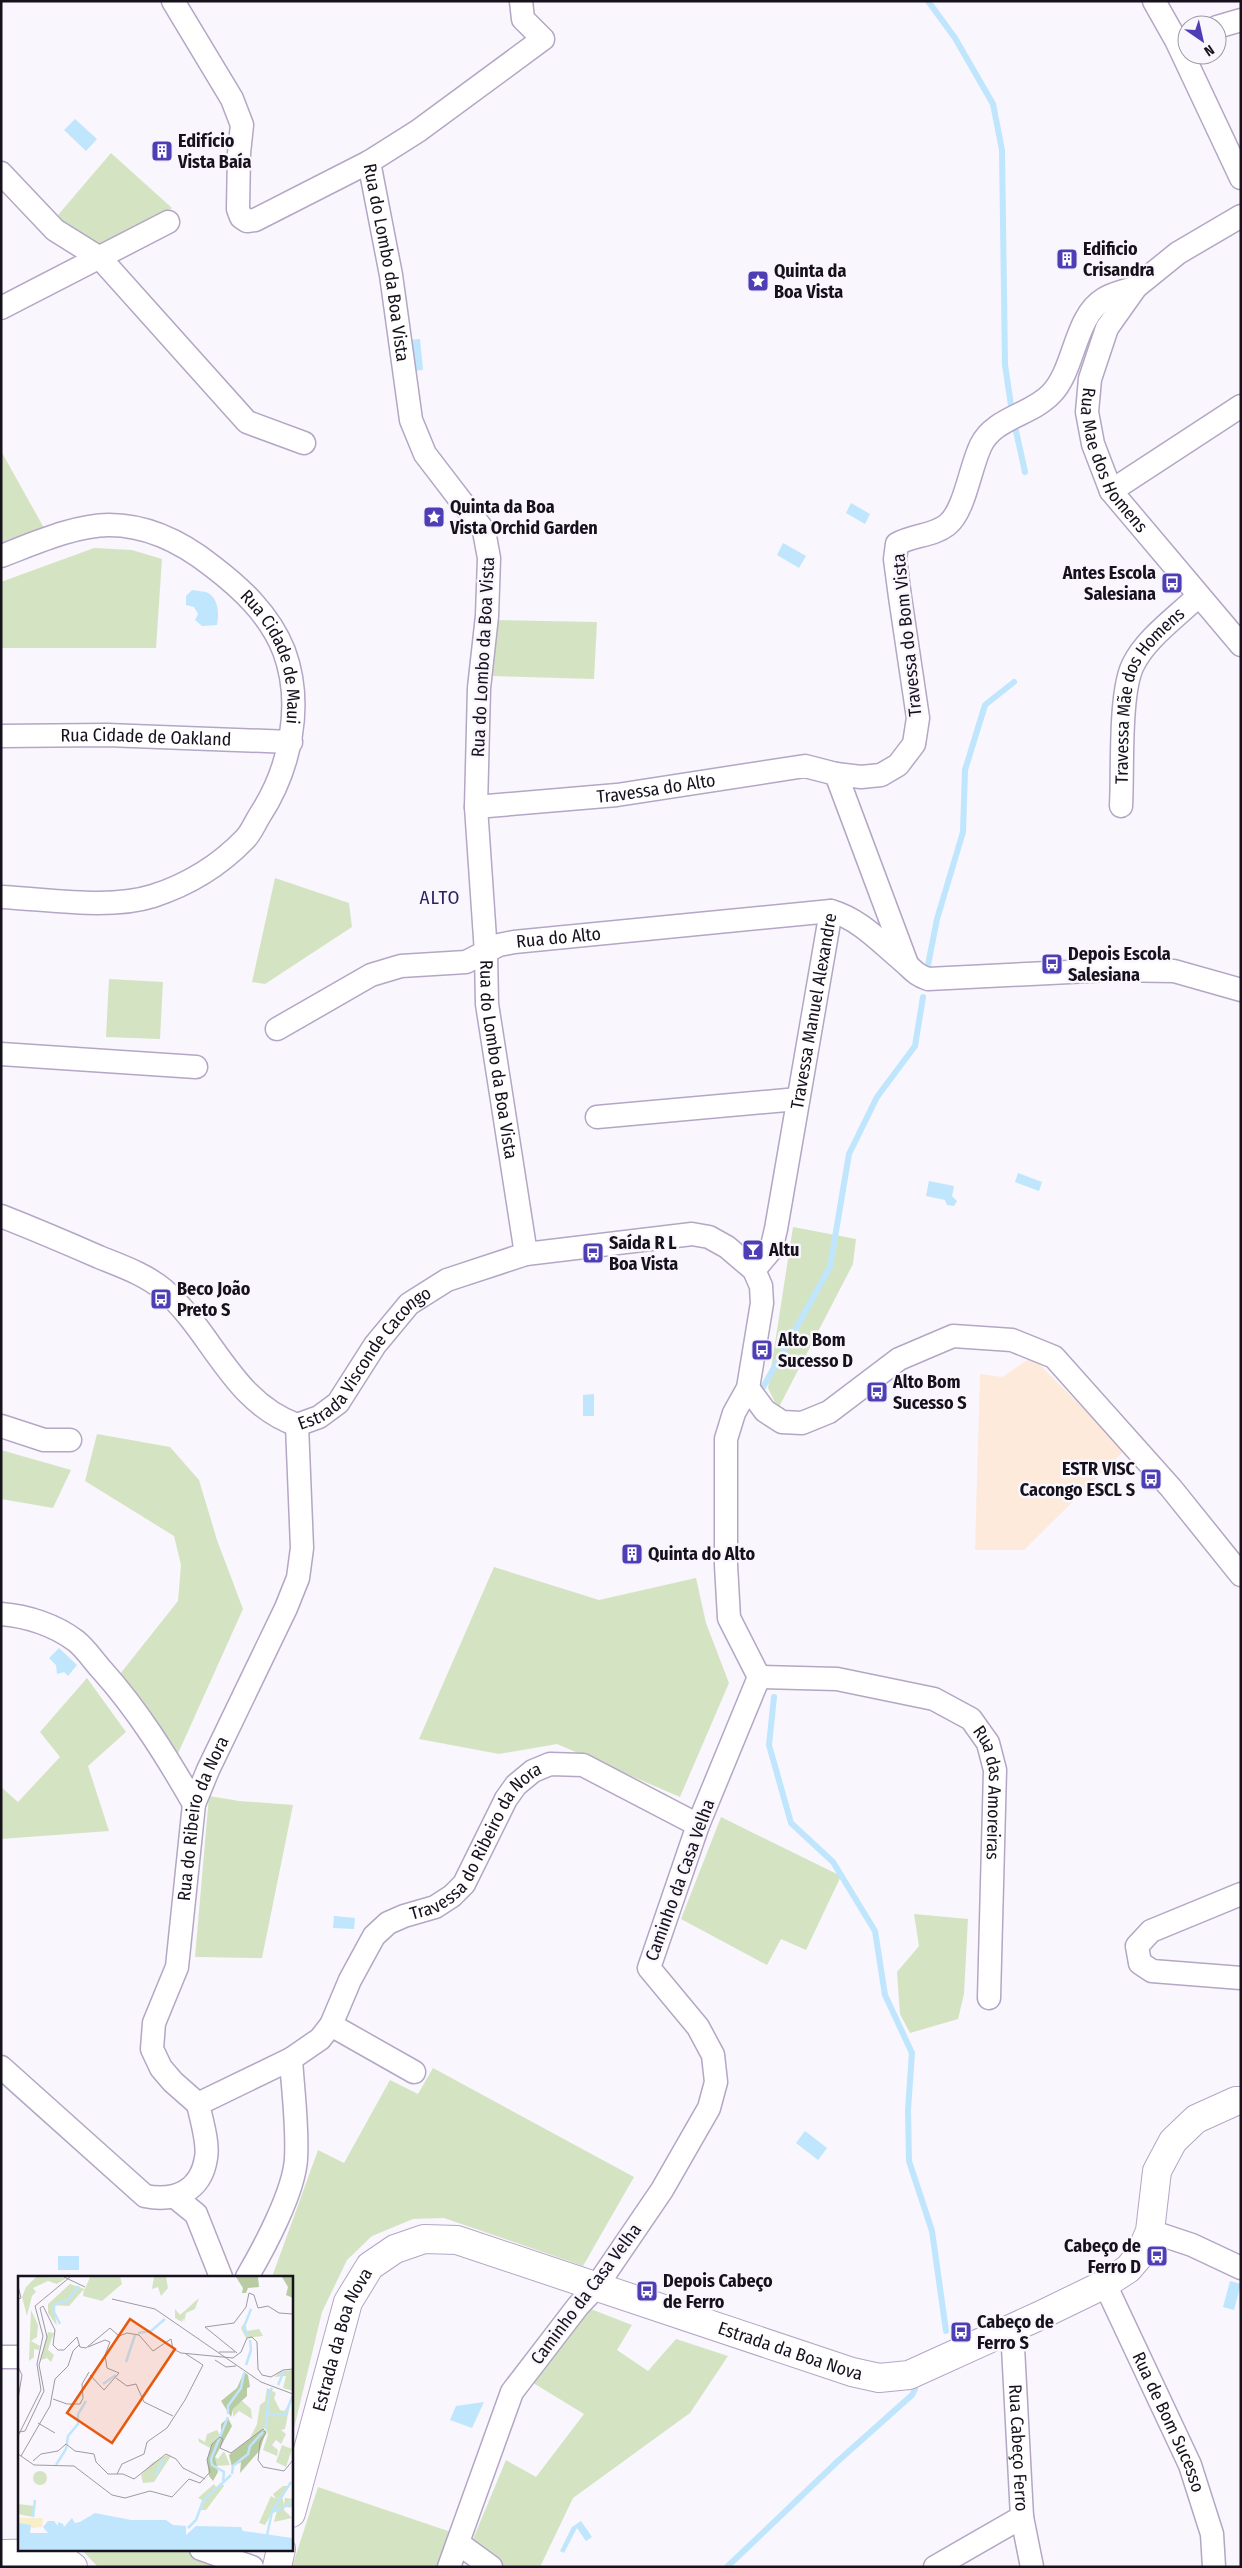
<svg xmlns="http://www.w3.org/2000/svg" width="1242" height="2568" font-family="'Fira Sans Condensed',sans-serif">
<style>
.education{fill:#feeadb}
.green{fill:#d4e4c2}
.water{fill:#bfe6fc}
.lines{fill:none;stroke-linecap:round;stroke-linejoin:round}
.stream{stroke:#bfe6fc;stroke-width:6}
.minor-casing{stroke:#b4a6c5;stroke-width:25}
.major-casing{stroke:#b4a6c5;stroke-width:30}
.minor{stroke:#fff;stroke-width:22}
.major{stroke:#fff;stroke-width:28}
.labels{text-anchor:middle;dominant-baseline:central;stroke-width:5;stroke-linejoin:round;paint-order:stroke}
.poi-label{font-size:18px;font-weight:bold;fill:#16111c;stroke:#f9f6fd;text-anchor:start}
.street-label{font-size:18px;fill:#16111c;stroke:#f9f6fd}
.neighbourhood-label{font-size:19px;letter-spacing:1px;fill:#29245e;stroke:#f9f6fd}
.inset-river{fill:none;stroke:#bfe6fc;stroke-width:2.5}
.inset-road{fill:none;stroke:#9e9aa3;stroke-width:1}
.view{fill:#e8590c;fill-opacity:0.15;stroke:#e8590c;stroke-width:2.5}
.inset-edge{fill:none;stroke:#16111c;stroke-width:2.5}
</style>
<rect width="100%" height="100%" fill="#f9f6fd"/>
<path class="education" d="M1032,1357l93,93 -101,100h-49l5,-176 22,3z"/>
<path class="green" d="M111,153l61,55c-24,18 -61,50 -93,30 -8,-5 -15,-16 -21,-23z
M1,451l43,77 -43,14z
M94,548l38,2 30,9 -6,89h-155v-66z
M493,620l104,2 -3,57 -101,-3z
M275,878l74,25 3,24 -87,57 -13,-2z
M109,979l54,3 -3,57 -54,-2z
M793,1227l63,12 -3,25 -75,145 -10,-21z
M97,1434l73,13 29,33 18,60 26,69 -67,149 -56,-84 58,-73 3,-36 -7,-29 -89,-55z
M1,1450l70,20 -18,38 -52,-9z
M494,1567l105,33 97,-22 10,45 23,60 -49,114 -123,-53 -58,10 -80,-15z
M87,1678l39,54 -38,34 21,65 -108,8v-52l17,15 42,-45 -20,-25z
M209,1796l30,5 54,4 -31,153 -67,-1z
M721,1817l120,59 -35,74 -25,-11 -14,26 -86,-46z
M914,1914l54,5 -4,75 -6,25 -48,14 -10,-19 -3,-42 22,-26z
M433,2068l201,109 -51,89 -139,-48 -31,1 -41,17 -25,24 -25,52 -31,129v-164h-19l46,-127 26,13 46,-83 28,14z
M583,2306l49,19 -15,25 31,21 28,-32 52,17 -38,57 -117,85 -33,69h-35l-34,-23 35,-84 30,17 48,-63 -54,-33z
M318,2487l133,45 -14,34 -145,1z
M81,2549h109l48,18h-140z"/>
<path class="water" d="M75,119l22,20 -11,12 -22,-21z
M420,339l3,31 -11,1 -3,-31z
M851,503l19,11 -5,10 -19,-11z
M783,543l23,13 -7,12 -22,-13z
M192,590c4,1 12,1 16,3 11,6 11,22 9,32l-15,1 -7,-6 3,-6 -4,-7 -8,-2v-9z
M1018,1173l24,9 -3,9 -24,-9z
M929,1181l25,5 -2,10 5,5 -3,5 -7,-1 -2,-5 -19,-4z
M594,1394v22h-11v-21z
M59,1648l18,17 -9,11 -4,-4 -7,2 -1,-9 -7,-7z
M334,1916l21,2 -1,11 -21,-1z
M805,2131l22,17 -9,12 -22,-17z
M58,2256h21v14h-21z
M1230,2281l11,3 -7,26 -11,-3z
M484,2402l-12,26 -22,-8 6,-14z
M581,2521l11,16 -6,4 -9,-13 -13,25 -4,-2 12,-24z"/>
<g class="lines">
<path class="stream" d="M928,1l27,37 38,66 9,46 3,215 7,47
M1014,422l11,50
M928,965l9,-46 26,-87 2,-62 20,-65 29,-23
M761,1391l69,-124 19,-113 28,-57 38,-51 8,-49
M774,1697l-5,48 22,78 42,39 42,69 10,64 27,58 -4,57 1,51 23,70 14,100
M727,2567l111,-106 74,-66 3,-6"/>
<g class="minor-casing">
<g id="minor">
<path d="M173,1l59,98 10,26 -3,28 -1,56 3,8 6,4 8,-1 114,-58 49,-31 125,-92 -20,-20 -2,-18"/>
<path d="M1154,1l22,39 65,138"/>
<path d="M1217,27l24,-7"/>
<path id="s1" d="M369,162l22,113 20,145 14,34 59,77 5,27 -2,58 -8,72 -3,119 10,146 1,51 39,250"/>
<path d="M1,173l54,57 45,28 147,164 57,21"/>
<path id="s2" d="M1241,216l-63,37 -42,34 -29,41 -17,51 -3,33 6,32 18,47 130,154"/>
<path d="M1,308l167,-86"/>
<path d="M1111,491l130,-85"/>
<path id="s3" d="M1,556c32,-12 74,-31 108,-31 38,0 74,18 103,41 29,22 58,49 72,85 20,54 6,118 -24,164 -5,8 -9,18 -15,24 -25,26 -58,46 -92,57 -44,14 -105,3 -152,1"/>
<path id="s4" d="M1,736l106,-1 184,7"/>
<path d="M836,774l71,190"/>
<path id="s5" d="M1121,806c2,-34 -2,-113 12,-141 13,-27 44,-48 65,-69"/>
<path id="s6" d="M476,807l141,-12 188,-29 31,8 25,3 20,-2 17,-10 16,-21 4,-26 -18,-121 -5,-38 2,-15c16,-9 36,-8 50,-19 18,-14 23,-58 34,-80 13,-27 50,-30 70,-51 24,-24 23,-77 53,-95 9,-6 22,-8 32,-12"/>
<path id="s7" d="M277,1029l94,-54 30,-9 65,-4 33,-17 15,-3 317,-31c29,8 50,32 73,51 9,8 12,13 24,17l181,-9 65,1 67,19"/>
<path d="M1,1054l195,13"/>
<path d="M597,1117l201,-18"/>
<path id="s8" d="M1,1216c33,13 66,27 98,41 22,9 46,17 65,33 49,43 68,112 133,135l22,-8 19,-14 37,-58 34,-41 38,-24 79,-26 166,-20 17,3 18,10 27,23 7,16 1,17 -14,85 -14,25 -8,26v126l3,53 30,59 -61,148 -49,143 49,59 15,28 3,27 -7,26 -47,82 -66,97 -18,19 -66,86 -63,175"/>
<path id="s9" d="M754,1270l17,-20 5,-21 55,-318"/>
<path d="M748,1388l17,23 17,11 20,1 27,-11 70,-53 54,-23 59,4 42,17 117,131 70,87"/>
<path d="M1,1426l43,14h26"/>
<path d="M1,1614c26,2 54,11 75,27 9,7 17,19 25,28 37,41 66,88 93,135"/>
<path id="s10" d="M759,1677l78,2 97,20 37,20 17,24 7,27 -6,228"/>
<path d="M1241,1894l-90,37 -14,15 3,17 12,8 89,7"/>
<path d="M331,2025l83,47"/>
<path d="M1,2067l144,129c30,6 56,-5 61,-38 3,-14 -5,-40 -8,-54"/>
<path id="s11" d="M198,2104l-25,-22 -12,-14 -9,-19 2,-26 23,-56 17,-163 14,-34 78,-162 12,-30 4,-30 -5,-123"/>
<path id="s12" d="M198,2104l93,-45 29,-20 11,-14 19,-45 24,-44 14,-13 16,-7 31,-9 17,-11 12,-12 42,-85 10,-14 17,-14 17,-7 33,1 115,60"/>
<path d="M175,2197l21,17 25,63"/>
<path d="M1150,2231l42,14 49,23"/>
<path d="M247,2277c17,-29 47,-85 49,-118 2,-32 -3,-67 -5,-100"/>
<path id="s13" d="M1105,2284l85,181 22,69 2,33"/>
<path id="s14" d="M1012,2328l10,189 10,50"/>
<path d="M1,2357h18"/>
<path d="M458,2543l33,24"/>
<path d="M201,2549l51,18"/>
<path d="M935,2567l87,-50"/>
</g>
</g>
<g class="major-casing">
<g id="major">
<path id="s15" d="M291,2513l57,-211 22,-36 25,-17 29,-10 33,1 395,132 27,6 30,-3 130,-59 66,-32 23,-15 12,-14 10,-24 7,-60 16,-30 23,-22 40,-18h5"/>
<path d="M1,2554c23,0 54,-4 72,13"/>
<path d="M277,2567l4,-18"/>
</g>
</g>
<use href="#minor" class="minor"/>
<use href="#major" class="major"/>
</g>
<defs>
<g id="building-square" transform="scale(1.125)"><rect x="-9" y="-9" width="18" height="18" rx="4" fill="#4e3eb5" stroke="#f9f6fd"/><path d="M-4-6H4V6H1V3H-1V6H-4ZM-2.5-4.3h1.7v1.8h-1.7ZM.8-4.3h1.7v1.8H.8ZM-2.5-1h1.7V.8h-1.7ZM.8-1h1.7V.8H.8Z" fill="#fff"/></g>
<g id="sight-square" transform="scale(1.125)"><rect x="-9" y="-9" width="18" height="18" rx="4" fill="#4e3eb5" stroke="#f9f6fd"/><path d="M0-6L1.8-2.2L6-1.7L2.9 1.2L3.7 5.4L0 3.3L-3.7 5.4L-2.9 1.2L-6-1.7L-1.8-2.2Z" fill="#fff"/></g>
<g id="bus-square" transform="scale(1.125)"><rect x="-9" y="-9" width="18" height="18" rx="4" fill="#4e3eb5" stroke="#f9f6fd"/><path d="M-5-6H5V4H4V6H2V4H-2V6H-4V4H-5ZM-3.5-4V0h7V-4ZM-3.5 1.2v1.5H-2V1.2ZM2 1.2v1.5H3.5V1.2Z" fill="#fff"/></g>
<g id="bar-square" transform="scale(1.125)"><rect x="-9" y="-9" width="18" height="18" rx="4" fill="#4e3eb5" stroke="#f9f6fd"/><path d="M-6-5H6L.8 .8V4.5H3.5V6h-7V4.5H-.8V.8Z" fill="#fff"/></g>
</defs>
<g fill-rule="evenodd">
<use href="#building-square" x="162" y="151"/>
<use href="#building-square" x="1067" y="259"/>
<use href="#sight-square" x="758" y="281"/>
<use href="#sight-square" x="434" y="517"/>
<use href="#bus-square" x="1172" y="583"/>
<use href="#bus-square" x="1052" y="964"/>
<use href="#bar-square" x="753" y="1250"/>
<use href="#bus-square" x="593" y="1253"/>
<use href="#bus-square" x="161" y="1299"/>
<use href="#bus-square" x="762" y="1350"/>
<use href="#bus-square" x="877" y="1392"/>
<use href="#bus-square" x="1151" y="1479"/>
<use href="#building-square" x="632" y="1554"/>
<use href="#bus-square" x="1157" y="2256"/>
<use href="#bus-square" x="647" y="2291"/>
<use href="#bus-square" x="961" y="2332"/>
</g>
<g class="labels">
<g class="poi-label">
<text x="178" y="141">Edifício<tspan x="178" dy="21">Vista Baía</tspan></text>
<text x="1083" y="249">Edificio<tspan x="1083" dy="21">Crisandra</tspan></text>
<text x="774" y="271">Quinta da<tspan x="774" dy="21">Boa Vista</tspan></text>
<text x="450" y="507">Quinta da Boa<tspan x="450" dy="21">Vista Orchid Garden</tspan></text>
<text x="1156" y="573" text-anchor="end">Antes Escola<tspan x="1156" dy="21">Salesiana</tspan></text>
<text x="1068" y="954">Depois Escola<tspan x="1068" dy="21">Salesiana</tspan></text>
<text x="609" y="1243">Saída R L<tspan x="609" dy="21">Boa Vista</tspan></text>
<text x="769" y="1250">Altu</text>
<text x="177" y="1289">Beco João<tspan x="177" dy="21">Preto S</tspan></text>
<text x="778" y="1340">Alto Bom<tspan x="778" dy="21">Sucesso D</tspan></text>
<text x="893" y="1382">Alto Bom<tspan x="893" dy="21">Sucesso S</tspan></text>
<text x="1135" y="1469" text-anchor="end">ESTR VISC<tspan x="1135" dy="21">Cacongo ESCL S</tspan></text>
<text x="648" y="1554">Quinta do Alto</text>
<text x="1141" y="2246" text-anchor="end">Cabeço de<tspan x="1141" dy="21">Ferro D</tspan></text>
<text x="663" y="2281">Depois Cabeço<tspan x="663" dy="21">de Ferro</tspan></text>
<text x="977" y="2322">Cabeço de<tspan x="977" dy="21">Ferro S</tspan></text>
</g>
<g class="street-label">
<text stroke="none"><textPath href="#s1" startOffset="102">Rua do Lombo da Boa Vista</textPath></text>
<text stroke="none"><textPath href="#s2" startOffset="319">Rua Mae dos Homens</textPath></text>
<text transform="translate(907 635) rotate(-96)">Travessa do Bom Vista</text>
<text transform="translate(483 657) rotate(-87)">Rua do Lombo da Boa Vista</text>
<text stroke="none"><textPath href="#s3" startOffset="340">Rua Cidade de Maui</textPath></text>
<text stroke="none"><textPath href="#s5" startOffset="119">Travessa Mãe dos Homens</textPath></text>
<text stroke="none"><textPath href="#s4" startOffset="145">Rua Cidade de Oakland</textPath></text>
<text stroke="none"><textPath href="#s6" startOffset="181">Travessa do Alto</textPath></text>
<text stroke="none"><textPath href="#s7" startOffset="302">Rua do Alto</textPath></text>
<text stroke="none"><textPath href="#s9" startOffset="269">Travessa Manuel Alexandre</textPath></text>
<text stroke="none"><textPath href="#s1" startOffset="926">Rua do Lombo da Boa Vista</textPath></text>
<text stroke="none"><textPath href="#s8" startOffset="469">Estrada Visconde Cacongo</textPath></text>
<text stroke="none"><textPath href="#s10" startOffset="298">Rua das Amoreiras</textPath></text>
<text stroke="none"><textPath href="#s11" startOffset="311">Rua do Ribeiro da Nora</textPath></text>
<text stroke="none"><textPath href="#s12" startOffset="401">Travessa do Ribeiro da Nora</textPath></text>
<text transform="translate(680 1880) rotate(-70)">Caminho da Casa Velha</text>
<text transform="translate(586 2294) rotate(-53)">Caminho da Casa Velha</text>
<text stroke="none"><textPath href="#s15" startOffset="181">Estrada da Boa Nova</textPath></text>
<text stroke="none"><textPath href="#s15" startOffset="706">Estrada da Boa Nova</textPath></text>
<text stroke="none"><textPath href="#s13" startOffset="152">Rua de Bom Sucesso</textPath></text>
<text stroke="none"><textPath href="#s14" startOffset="120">Rua Cabeço Ferro</textPath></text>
</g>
<g class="neighbourhood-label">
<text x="440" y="897">ALTO</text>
</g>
</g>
<g transform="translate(18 2276)">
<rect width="275" height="275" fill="#f9f6fd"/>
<path d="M18,1l30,1 -9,6 -9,-3 -15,7 3,4 -4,4 -5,20 -5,-19 4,-10zM72,1h30l2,7 -20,17 -19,-5 1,-7 -15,17 -16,-1 4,21 -9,-13v-9l22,-20 15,5zM136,1h12l2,11 -7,8 -3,-9 -6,2zM181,22l-4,11 -9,4 -2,9 -1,-4 -1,4 -7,-4v-9l5,6zM13,34l7,15 -1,12 -6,4 9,5 -1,4 -5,-1v8l-5,4zM227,46l2,9 12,-2 4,7 -17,2 -5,-10zM30,56l6,1 -5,13 -1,4 6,5 -3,7 -4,-4 -6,2zM275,94v21l-10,-3 3,-12 -12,1 7,-6zM249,112l9,5 -2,5 6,12 4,1 6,-7 -5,25 -4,1 5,4 -5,10 -5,-4 -4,5 6,5 -1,6 -14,-6 5,-16 -3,-6 -15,10 7,-14 3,-19 5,-4zM223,124l10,9 1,10 -13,-8 -6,6v-8zM199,154l4,7 -11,11 -11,-6 -1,-4 7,4 2,-8zM264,169l10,4 -6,18 -10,-5zM206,175l6,14 -14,1 -1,-9 3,2zM149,179l4,1 -17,26 -11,1 -2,-8 11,-12zM15 202a7 7 0 1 1 14 0a7 7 0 1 1-14 0ZM204,207l2,3 -18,24h-5l3,-9 -6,-3 16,-14 2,3zM265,210h6l-7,10 2,9 1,-7 8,1v4l-4,-3 4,5 -3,3 -6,-3v5l8,8 -18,4 3,-12 -3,-1 -9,16 -6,-2 12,-27 5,3 -3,-5zM0,228l17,2 -2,11 -15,-3z" fill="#d4e4c2"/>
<path d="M218,1h22l1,10 -11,1 -2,5h-4l1,-5zM264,1h11v21l-7,-3 2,-8zM226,96l4,3 2,12 -3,1v8l-14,13 -2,8 -10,-16 16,-13zM210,142l4,8 -17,31 3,15 -5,9 -4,-5 -2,-16 5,-16 9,-7v-13zM243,154l5,1 -6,19 -20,23 1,-11 -9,5 -3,-12z" fill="#b8cca1"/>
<path d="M0,242h25l-1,9 -10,1 -14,-5z" fill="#f8eec9"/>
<path d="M77,237l36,7h35l7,5 13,1v9l10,-9 45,1 2,4 49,7 1,12h-275v-27l13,2 -1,8h18l-5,-6 5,-6h6l4,5v-4l5,2 1,3 8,-9 3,5 5,-1z" fill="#bfe6fc"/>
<path class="inset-river" d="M42,48l-6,-12v-7l14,-5 11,-14M120,57l13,-2 14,-12M230,60l-4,-9 7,-18M108,86l9,-27M228,89l5,-15 -1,-10M85,108l13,-9M260,109l6,-14M210,138v-8l13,-18 3,-15M249,139l2,-22 3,-5M248,153l1,-14h18l8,-20M38,189l10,-16 2,-13 10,-12v-10l8,-13M214,198l1,-8 15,-12 2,-8 13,-14M137,200l8,-16M205,205l1,-9 -12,-7 -1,-6 17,-42M255,234l18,-28M15,241l2,-17M170,252l8,-8 7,-19 28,-26M249,259l5,-23 21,-9"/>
<path class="inset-road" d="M46,1l21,10M0,10l3,12 -3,1M94,23l43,10 106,73 32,12M25,30l12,24 -2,15 5,5h6l13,-13 3,10 6,1 24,-20 9,8 8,-3 12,2 14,16 18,-12 2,10 8,4 52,5 8,-6 6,-14 5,-1 5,5 1,27 4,6 9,2 12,-7 10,-1M70,71l17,-7 5,2 -5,13 2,13 12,5 -15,17 -14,-15M201,76h16M219,77l-32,-26 29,-4 12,-16 3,-14 5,2 4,13 10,-2 11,7 14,1M197,84l11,7 10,-1M0,91l4,8 -4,24M98,102l11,8 9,-2 8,18 29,14M35,123l14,5h13l3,-6 -1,-14 7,-12M20,147l17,10M1,156l6,-1 19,-40 -5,-26 8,-28 -7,-29 3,-2M0,160l23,-46 -4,-26 6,-28 -8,-30 35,-29M0,178l16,11M3,180l29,-50 5,-27 13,-13 5,-15 6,-6M15,185l8,-7 17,-3 8,-7 9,7 19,3 2,8 12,12h15l11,5 32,-25 10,5 7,9 22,11M16,189l40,1 38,29 13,3 25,-7 22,6 17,-18 11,4 10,-11 -3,-12 5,-16 8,-7 3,2 -3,9 11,5 32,-24 3,4 -6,9 -2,18 5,7 21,4 9,-11M99,198l5,-10 22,-10 3,-12 20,-14 18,-28 18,-35 -17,-11"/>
<path class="view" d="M112,43l45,30 -63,94 -45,-30z"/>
<rect width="275" height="275" class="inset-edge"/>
</g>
<rect width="1242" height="2568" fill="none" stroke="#16111c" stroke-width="5"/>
<g transform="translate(1202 40) rotate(146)"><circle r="24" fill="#f9f6fd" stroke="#9e9aa3"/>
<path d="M0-4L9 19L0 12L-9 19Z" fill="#4e3eb5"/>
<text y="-8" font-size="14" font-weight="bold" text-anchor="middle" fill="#16111c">N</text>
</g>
</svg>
